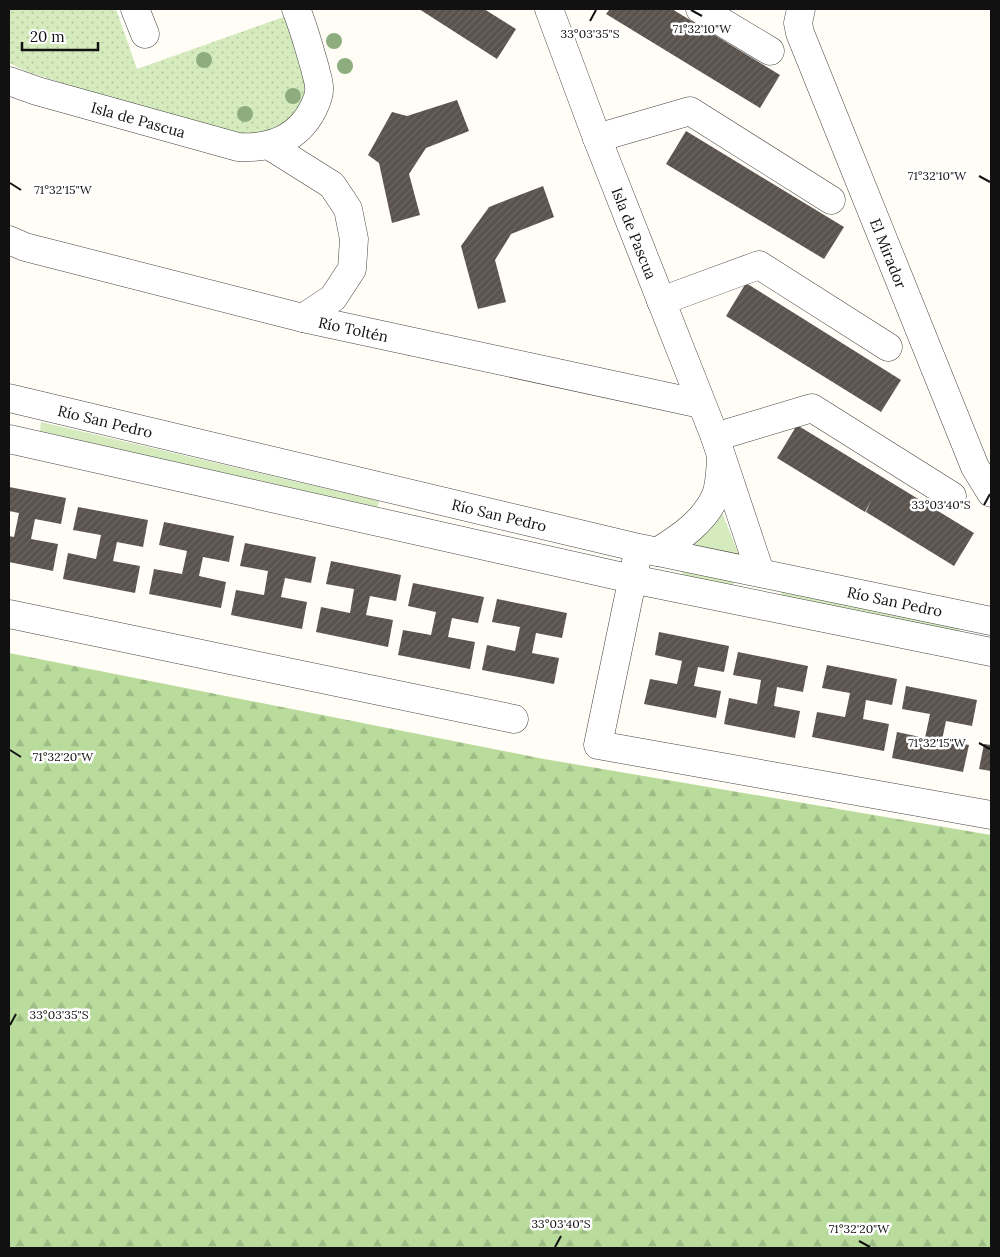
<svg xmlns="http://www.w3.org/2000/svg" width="1000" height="1257" font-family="Lora,serif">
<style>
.grass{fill:#d5ebbd}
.forest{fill:url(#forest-firs)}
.park{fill:url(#park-dots)}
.building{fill:url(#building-hatch)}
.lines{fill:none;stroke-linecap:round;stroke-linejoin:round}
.minor-casing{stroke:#444;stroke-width:29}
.minor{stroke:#fff;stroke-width:28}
.tree{fill:#8dad7f}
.ticks{fill:none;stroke:#111;stroke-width:2}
.labels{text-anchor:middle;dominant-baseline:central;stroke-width:5;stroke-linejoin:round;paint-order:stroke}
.street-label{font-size:15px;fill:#111;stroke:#fff}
.ticks-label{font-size:12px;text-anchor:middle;fill:#111;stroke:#fff;stroke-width:5;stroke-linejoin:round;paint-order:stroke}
</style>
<defs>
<pattern id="forest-firs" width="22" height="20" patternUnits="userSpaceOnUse" patternTransform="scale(1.25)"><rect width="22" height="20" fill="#b9dc9c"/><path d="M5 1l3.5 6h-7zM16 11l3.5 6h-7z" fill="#9ebc85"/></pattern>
<pattern id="park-dots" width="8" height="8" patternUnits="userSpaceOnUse" patternTransform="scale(1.25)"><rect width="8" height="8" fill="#d5ebbd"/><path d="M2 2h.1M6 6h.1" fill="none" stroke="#b6c8a1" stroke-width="1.8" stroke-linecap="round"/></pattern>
<pattern id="building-hatch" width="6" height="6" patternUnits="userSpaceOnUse" patternTransform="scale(1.25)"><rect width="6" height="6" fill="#5a524d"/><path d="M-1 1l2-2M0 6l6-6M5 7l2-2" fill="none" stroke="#6d6662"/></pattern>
</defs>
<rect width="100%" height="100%" fill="#fffdf5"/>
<path class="grass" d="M41,422l338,79 -2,8 -337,-78z
M719,505l20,50 -50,-10z
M683,569l52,10 -2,7 -51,-10z
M782,589l178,37 -1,6 -178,-36z"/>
<path class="forest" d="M9,653l535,106 447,76v413h-982z"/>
<path class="park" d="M9,9h107l21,60 155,-55 20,62 -7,20 -14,26 -49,19 -214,-69 -19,-9z"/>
<path class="building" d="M419,9h65l32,20 -19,30z
M610,9h62l108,66 -20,33 -154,-94z
M457,100l12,31 -43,17 -17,26 11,41 -28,8 -13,-60 -11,-8 24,-43 15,4z
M686,131l158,96 -20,32 -158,-95z
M543,186l11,31 -43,17 -16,26 11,42 -28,7 -17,-63 28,-39z
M746,283l155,97 -20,32 -155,-96z
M797,425l177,108 -20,33 -88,-54 5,-11 -6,11 -88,-54z
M9,487l57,11 -5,26 -26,-5 -4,20 27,5 -5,27 -44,-9v-26l5,1 5,-24 -10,-2z
M78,507l70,13 -5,27 -26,-5 -4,19 27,5 -5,27 -72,-14 5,-26 28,6 5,-24 -28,-5z
M164,522l70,14 -5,26 -26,-5 -4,19 27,6 -5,26 -72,-14 5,-25 28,5 5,-23 -28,-6z
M245,543l71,14 -5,26 -26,-5 -4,19 26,5 -5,27 -71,-14 5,-25 28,5 4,-24 -28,-5z
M331,561l70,14 -5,26 -26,-5 -4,19 27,5 -5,27 -72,-15 5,-25 29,6 4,-24 -28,-5z
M413,583l71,14 -6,26 -26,-5 -4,19 27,5 -5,27 -72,-14 5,-25 28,5 5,-23 -28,-6z
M497,599l70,14 -5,25 -26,-5 -4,20 27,5 -5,26 -72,-14 5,-25 28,6 5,-24 -28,-5z
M659,632l70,14 -5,26 -26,-5 -4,19 27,5 -5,27 -72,-14 6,-25 27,5 5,-23 -27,-6z
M738,652l70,14 -5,26 -26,-5 -3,19 26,5 -5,27 -71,-14 5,-26 28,6 4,-24 -28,-5z
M827,665l70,14 -5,26 -26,-5 -3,19 26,5 -5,27 -72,-14 5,-25 28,5 5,-24 -28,-5z
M906,686l71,14 -5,26 -26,-5 -4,19 27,5 -6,27 -71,-14 5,-26 28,6 5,-24 -28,-5z
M984,744l7,1v26l-12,-2z"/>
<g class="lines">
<g class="minor-casing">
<g id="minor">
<path d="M135,9l10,25"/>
<path id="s1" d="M549,9l48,129 118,299 45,135"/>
<path d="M700,9l70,42"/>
<path id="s2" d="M801,9l-3,14 2,10 175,434 16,26"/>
<path id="s3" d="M9,81l28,10 201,56c32,2 60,-8 75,-38 3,-6 7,-15 6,-22 0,-6 -3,-13 -4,-19 -6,-20 -11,-40 -19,-59"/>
<path d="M597,138l93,-27 141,89"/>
<path d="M270,146l62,39 16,24 6,30 -2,30 -19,29 -30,20"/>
<path id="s4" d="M9,240l16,7 278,71 398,86"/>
<path d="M661,301l98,-36 129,82"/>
<path id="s5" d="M9,398l630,150 352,73"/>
<path d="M715,437l97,-29 140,88"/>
<path d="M9,439l623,140 359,73"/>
<path d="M657,552c23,-14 48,-31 59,-57 4,-11 4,-23 5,-35"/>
<path d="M636,562l-38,183 393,70"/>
<path d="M9,614l505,105"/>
</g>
</g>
<use href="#minor" class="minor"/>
</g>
<g class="tree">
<circle cx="334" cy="41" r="8"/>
<circle cx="204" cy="60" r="8"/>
<circle cx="345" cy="66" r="8"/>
<circle cx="293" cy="96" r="8"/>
<circle cx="245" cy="114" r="8"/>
</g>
<path class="ticks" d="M691,10l11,6M590,21l6,-11M979,176l11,6M10,183l11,7M984,505l6,-11M979,743l11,6M10,750l11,7M10,1025l6,-11M859,1241l11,6M555,1247l6,-11"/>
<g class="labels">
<g class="street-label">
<text stroke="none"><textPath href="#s3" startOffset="135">Isla de Pascua</textPath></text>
<text stroke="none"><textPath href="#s1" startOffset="240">Isla de Pascua</textPath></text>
<text stroke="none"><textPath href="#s2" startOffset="262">El Mirador</textPath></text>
<text stroke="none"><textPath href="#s4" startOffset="356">Río Toltén</textPath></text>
<text stroke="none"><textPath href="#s5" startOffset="99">Río San Pedro</textPath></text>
<text stroke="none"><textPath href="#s5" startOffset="504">Río San Pedro</textPath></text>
<text stroke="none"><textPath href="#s5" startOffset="909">Río San Pedro</textPath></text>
</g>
</g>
<g class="ticks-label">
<text x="702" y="33">71°32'10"W</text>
<text x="590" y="38">33°03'35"S</text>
<text x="937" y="180">71°32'10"W</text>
<text x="63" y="194">71°32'15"W</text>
<text x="941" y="509">33°03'40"S</text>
<text x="937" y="747">71°32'15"W</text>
<text x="63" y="761">71°32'20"W</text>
<text x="59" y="1019">33°03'35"S</text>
<text x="561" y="1228">33°03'40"S</text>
<text x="859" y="1233">71°32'20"W</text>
</g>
<rect width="1000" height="1257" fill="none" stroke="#111111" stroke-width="20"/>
<path d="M22 42v8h76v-8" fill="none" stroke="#111111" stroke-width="2.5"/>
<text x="30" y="42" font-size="15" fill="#111111" stroke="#ffffff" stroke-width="4" paint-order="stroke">20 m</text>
</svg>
